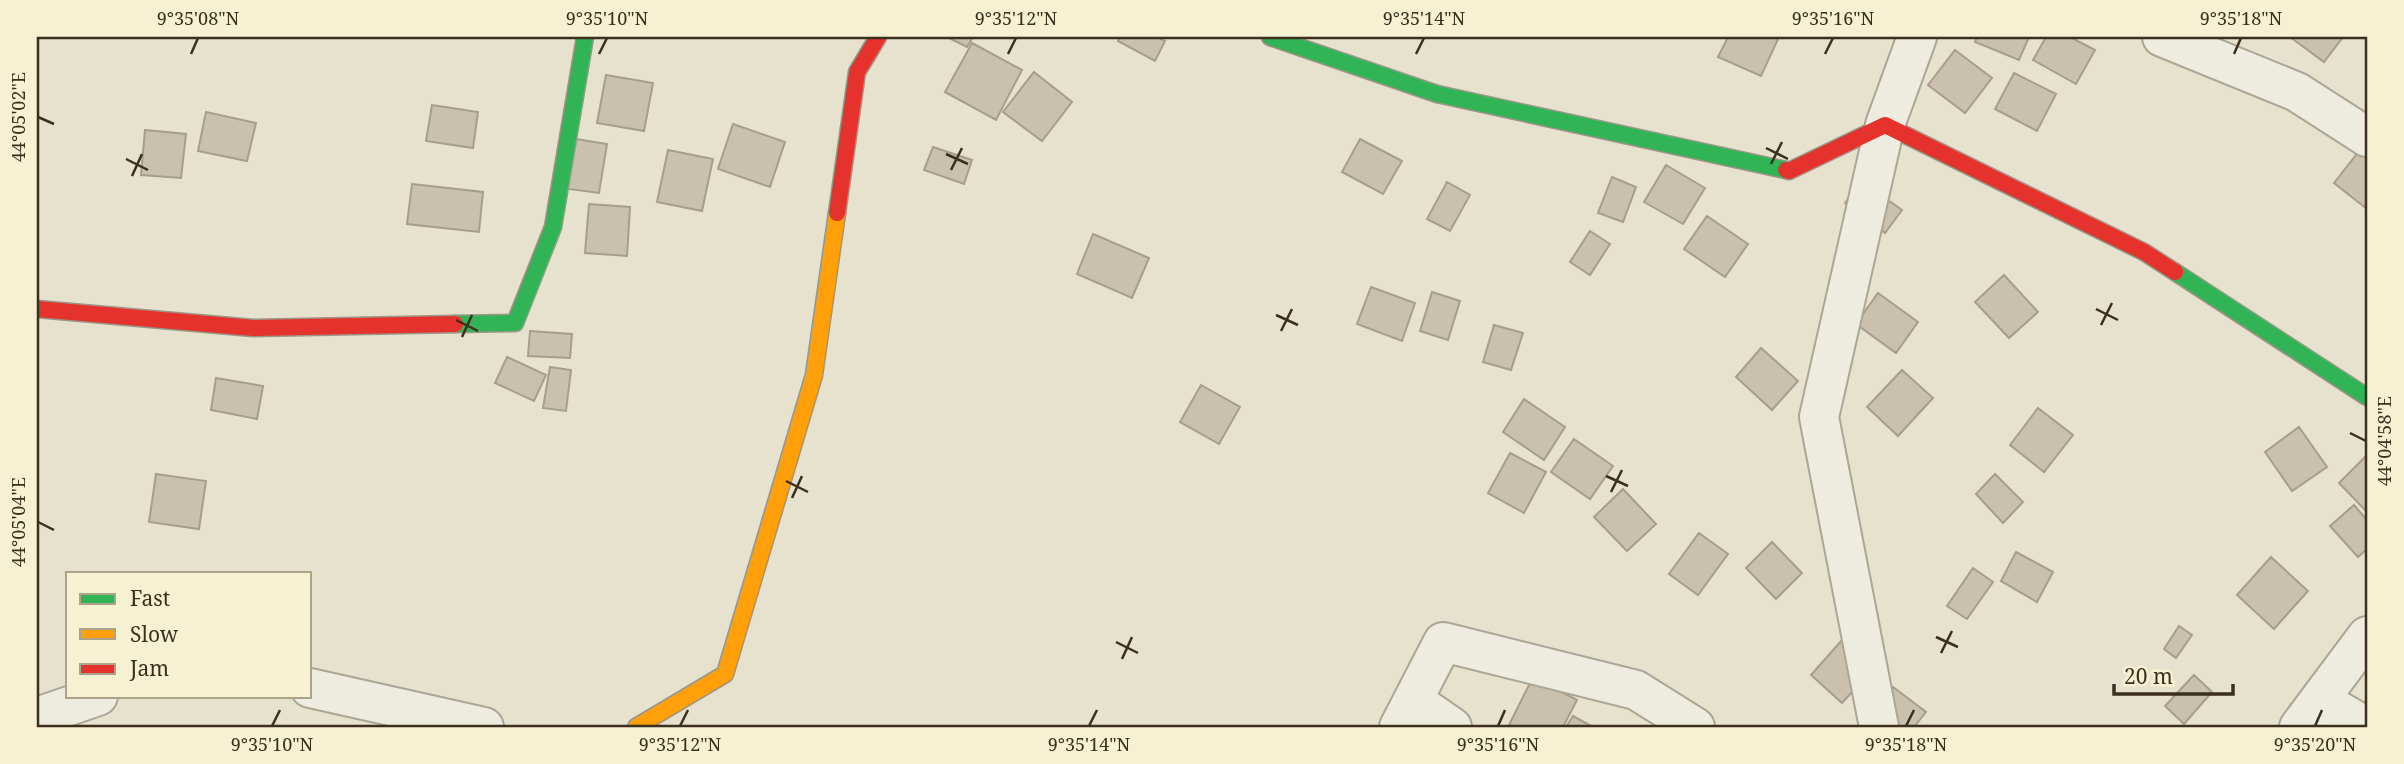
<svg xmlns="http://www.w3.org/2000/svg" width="2404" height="764" font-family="'Noto Serif',serif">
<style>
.building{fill:#cac0ae;stroke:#a79d8d;stroke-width:2}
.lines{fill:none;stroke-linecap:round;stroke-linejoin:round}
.street-casing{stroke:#aba696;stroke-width:42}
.fast-casing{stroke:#9b9686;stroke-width:19}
.slow-casing{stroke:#9b9686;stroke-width:19}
.jam-casing{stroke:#9b9686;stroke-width:19}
.street{stroke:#eeebdf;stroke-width:38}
.fast{stroke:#30b455;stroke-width:16}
.slow{stroke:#ff9f0a;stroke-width:16}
.jam{stroke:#e5322d;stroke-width:16}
.ticks{fill:none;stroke:#3b2f1e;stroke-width:2.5}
.neatline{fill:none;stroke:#3b2f1e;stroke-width:2.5}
.ticks-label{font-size:18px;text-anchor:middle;fill:#3b2f1e}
</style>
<rect width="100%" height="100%" fill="#e6e2ce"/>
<path class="building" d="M947,37h26l-6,10z
M1120,37h37l8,4 -10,20 -37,-20z
M1728,37h51l-18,39 -43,-19z
M1977,37h52l-10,23 -44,-18z
M2046,37h24l25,13 -19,34 -43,-24z
M2290,37h53l-19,25z
M972,43l50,27 -26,50 -51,-28z
M1955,50l37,28 -27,35 -37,-28z
M1034,72l38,30 -30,39 -39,-29z
M2014,73l42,21 -19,37 -42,-22z
M606,75l47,8 -9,48 -47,-8z
M432,105l46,7 -5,36 -47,-7z
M206,112l50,11 -9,38 -49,-10z
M733,124l52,18 -15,45 -52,-18z
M145,130l41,4 -5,44 -40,-3z
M570,138l37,6 -8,49 -38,-5z
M1360,139l42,22 -19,33 -41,-22z
M933,147l39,13 -8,24 -40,-14z
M668,150l45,9 -11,52 -45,-9z
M2360,150l7,6v53l-33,-26z
M1666,165l39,23 -22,36 -39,-22z
M1612,177l24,10 -13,35 -25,-9z
M1861,181l41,29 -17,23 -40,-30z
M1447,182l23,13 -20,36 -23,-12z
M412,184l71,8 -4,40 -72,-8z
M589,204l41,3 -3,49 -42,-3z
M1707,216l41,28 -23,33 -41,-28z
M1590,231l20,13 -20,31 -20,-13z
M1093,234l56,24 -17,40 -55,-24z
M2004,275l34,37 -29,26 -34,-36z
M1371,287l44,16 -13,38 -45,-17z
M1432,292l28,9 -12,39 -28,-9z
M1878,293l40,29 -22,31 -40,-29z
M1494,325l29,8 -12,37 -28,-8z
M530,331l42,3 -2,24 -42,-2z
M1761,348l37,33 -26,29 -36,-33z
M507,357l39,18 -12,26 -39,-18z
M550,367l21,3 -5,41 -23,-3z
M1902,370l31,28 -35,38 -31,-29z
M216,378l47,8 -6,33 -46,-9z
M1201,385l39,22 -21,37 -39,-22z
M1524,399l41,28 -21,33 -41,-28z
M2038,408l35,27 -29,37 -34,-27z
M2299,427l28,40 -35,24 -27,-39z
M1574,439l39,27 -23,33 -39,-27z
M1510,453l36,19 -22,41 -36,-20z
M2367,455v57l-28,-29z
M156,474l50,7 -7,48 -50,-7z
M1995,474l28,28 -20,21 -27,-29z
M1623,489l33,35 -29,27 -33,-34z
M2354,505l13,15v29l-9,8 -28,-31z
M1699,533l29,21 -30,41 -29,-21z
M1772,542l30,31 -26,26 -30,-31z
M2016,552l37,20 -16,30 -36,-21z
M2271,557l37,34 -34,38 -37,-34z
M1973,568l20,14 -26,37 -20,-13z
M2179,626l13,9 -16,23 -12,-9z
M1842,640l31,29 -31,34 -31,-28z
M2194,675l18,17 -28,32 -19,-18z
M1533,677l44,23 -14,27h-49l-5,-2z
M1893,687l33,25 -12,15h-51z
M1573,716l20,11h-27z"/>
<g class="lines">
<g class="street-casing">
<path id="street" d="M2162,37l135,55 70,45
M310,688l174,39
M1413,700l39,27
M2320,700l47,27
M37,717l61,-21
M1399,727l44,-85 193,48 59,37
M1879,727l-60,-310 66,-292 32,-88
M2299,727l68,-91"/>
</g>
<g class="fast-casing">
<path id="fast" d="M1270,37l167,57 349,76
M2175,272l192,125
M455,324l60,-1 38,-96 32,-190"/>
</g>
<g class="slow-casing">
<path id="slow" d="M636,727l89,-53 89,-299 23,-162"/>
</g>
<g class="jam-casing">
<path id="jam" d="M1786,170l3,1 96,-46 259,127 31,20
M837,213l20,-141 21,-35
M37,309l216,19 202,-4"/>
</g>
<use href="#street" class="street"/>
<use href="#fast" class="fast"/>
<use href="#slow" class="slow"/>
<use href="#jam" class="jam"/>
</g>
<path class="ticks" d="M191,54l7,-16M599,54l8,-16M1008,54l8,-16M1416,54l8,-16M1825,54l8,-16M2234,54l7,-16M38,117l16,7M1766,148l22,11M946,154l22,10M126,159l22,11M1771,164l11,-22M951,170l11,-22M132,176l10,-22M2096,309l22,11M1276,315l22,10M456,320l22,11M2101,325l11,-22M1281,331l11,-22M462,337l10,-22M2350,433l16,8M1606,476l22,10M786,481l22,11M1611,492l11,-22M792,498l10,-22M38,522l16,8M1936,637l22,10M1116,642l22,11M1941,653l11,-22M1122,659l10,-22M272,726l8,-16M680,726l8,-16M1089,726l8,-16M1498,726l7,-16M1906,726l8,-16M2315,726l7,-16"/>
<rect width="2404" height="764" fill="none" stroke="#f7f1d3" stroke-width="77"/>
<rect x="66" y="572" width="245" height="126" fill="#f7f1d3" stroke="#aca38b" stroke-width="2"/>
<rect x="80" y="594" width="35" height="10" fill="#30b455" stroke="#aca38b" stroke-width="2"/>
<text x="130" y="606" font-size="21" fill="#3b2f1e">Fast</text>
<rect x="80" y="629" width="35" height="10" fill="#ff9f0a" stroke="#aca38b" stroke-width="2"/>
<text x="130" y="642" font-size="21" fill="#3b2f1e">Slow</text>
<rect x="80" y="664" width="35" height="10" fill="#e5322d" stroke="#aca38b" stroke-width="2"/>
<text x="130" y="676" font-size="21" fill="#3b2f1e">Jam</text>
<path d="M2114 684v10h119v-10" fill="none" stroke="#3b2f1e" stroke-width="3.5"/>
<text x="2124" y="684" font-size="21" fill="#3b2f1e" stroke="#f7f1d3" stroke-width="5" paint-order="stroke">20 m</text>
<rect x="38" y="38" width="2328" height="688" class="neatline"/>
<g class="ticks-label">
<text x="198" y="25">9°35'08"N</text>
<text x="607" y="25">9°35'10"N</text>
<text x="1016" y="25">9°35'12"N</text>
<text x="1424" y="25">9°35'14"N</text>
<text x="1833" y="25">9°35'16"N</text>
<text x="2241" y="25">9°35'18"N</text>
<text transform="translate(19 117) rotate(-90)" y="6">44°05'02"E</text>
<text transform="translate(2385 441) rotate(-90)" y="6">44°04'58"E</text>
<text transform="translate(19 522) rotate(-90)" y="6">44°05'04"E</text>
<text x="272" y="751">9°35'10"N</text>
<text x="680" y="751">9°35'12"N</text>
<text x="1089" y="751">9°35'14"N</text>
<text x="1498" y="751">9°35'16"N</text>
<text x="1906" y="751">9°35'18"N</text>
<text x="2315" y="751">9°35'20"N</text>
</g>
</svg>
